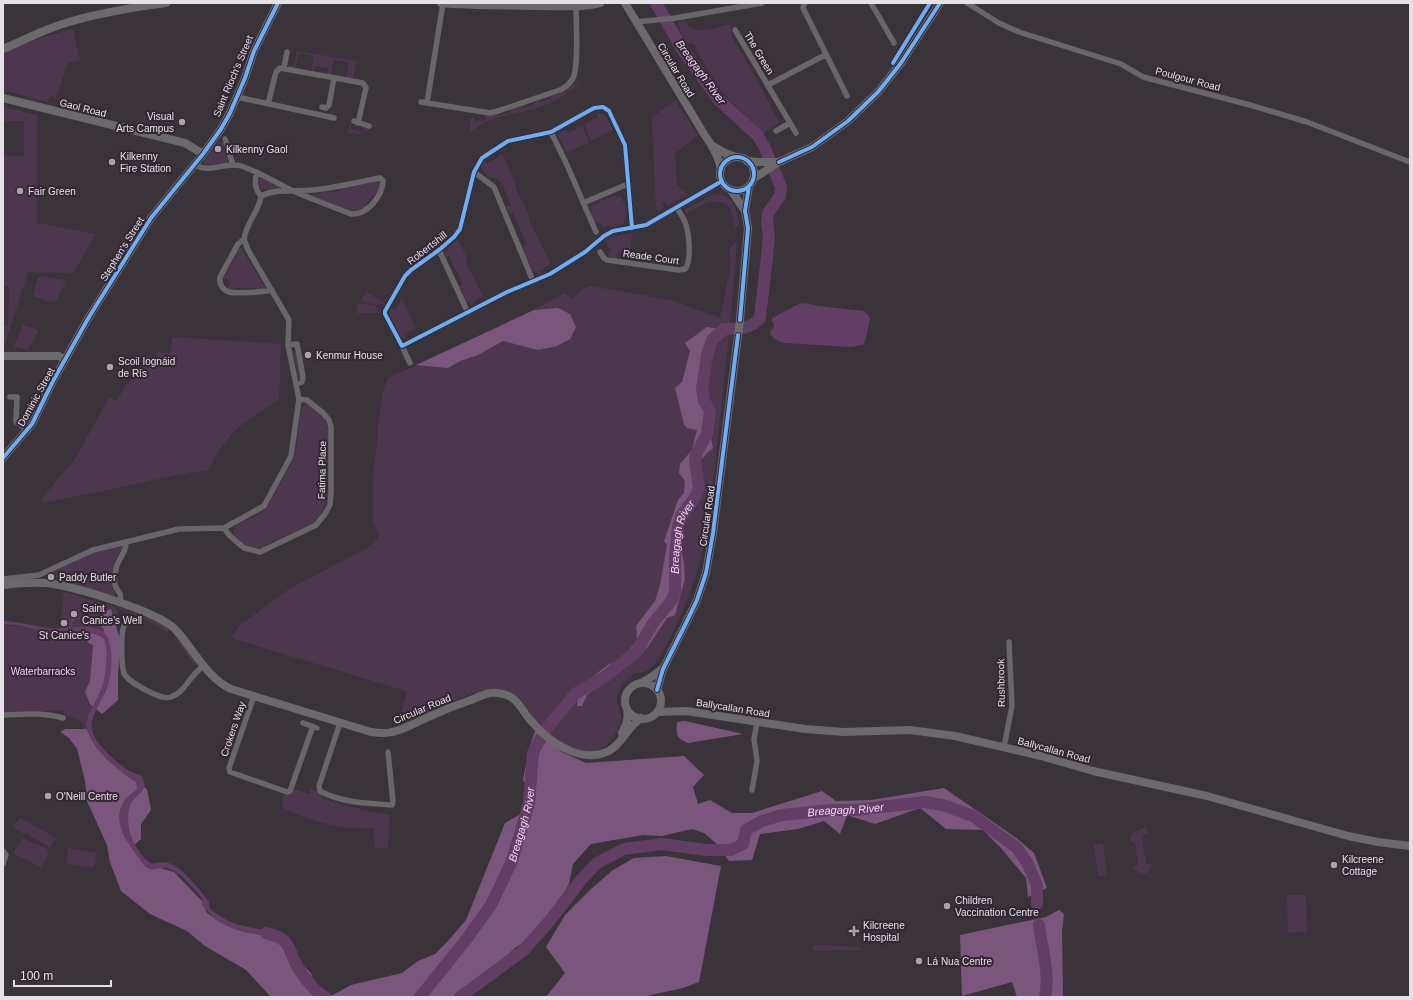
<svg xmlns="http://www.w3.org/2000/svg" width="1413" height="1000" font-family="Arial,sans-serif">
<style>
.green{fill:#4d374e}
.forest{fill:#7a567d}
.water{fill:#623e65}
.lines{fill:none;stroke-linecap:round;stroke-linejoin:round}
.stream{stroke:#623e65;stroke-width:2}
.river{stroke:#623e65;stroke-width:12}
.street{stroke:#696669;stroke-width:5.5}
.secondary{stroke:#6c696c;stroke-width:8}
.cycleway-casing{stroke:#322732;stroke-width:6}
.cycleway{stroke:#6dadf4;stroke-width:4}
.poi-dot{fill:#aaa4aa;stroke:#322732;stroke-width:1.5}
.labels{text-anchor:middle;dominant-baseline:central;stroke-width:4;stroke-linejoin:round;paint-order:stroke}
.street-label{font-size:10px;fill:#e6e0e7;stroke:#322732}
.poi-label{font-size:10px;fill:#e6e0e7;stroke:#322732;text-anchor:start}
.park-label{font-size:10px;fill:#f5cff7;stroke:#322732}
.water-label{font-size:11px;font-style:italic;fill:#fad3fc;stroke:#322732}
</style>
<rect width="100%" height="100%" fill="#3a343a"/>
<path class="green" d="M686,21c7,17 30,6 44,3l2,13 20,34 27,51 -16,12 -42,-43 -21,-34 -6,-13 -8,-1 -8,-19 1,-2z
M73,29l7,32 -12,1 -12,36 -6,-2 -2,6 -45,-12v-37l44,-17z
M297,51l60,10 -5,19 -6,-1 3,-17 -15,-2 -3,14h-4l1,-6 -13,-2 -1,5h-3l3,-15 -15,-3 -4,15 -4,-1 -2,-2 5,1z
M579,84v1c-10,6 -19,14 -29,18 -29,13 -55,8 -81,30l2,-14 2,-3 2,5 11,-1 -1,-5 13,-1 1,1 11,-2v-3l12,-4 1,2 9,-2 1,-3 6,-3 2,2 10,-4 1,-2 14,-5 5,-5z
M675,100l23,35 -23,18 2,32 11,9 -20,12 -2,-3 -4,1 2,4 -6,4 -2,-6 -4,-88z
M3,107l34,8v108l59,11 -23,39 -45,-1 -25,78v-25h5l1,-39 -6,-1v-129h21v-35h-21z
M597,113c10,0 12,9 16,17l-22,11 -7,-17 14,-7z
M351,118h1l-2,11 13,3 1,-4h3l3,-1 1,-3 6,1 -16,9 -13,-1z
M582,126l7,16 -22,11 -9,-18 2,-2 5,-3 3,3z
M219,141l4,2 3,11 2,3v5l-3,2 -18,1 -3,-1v-4z
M502,154l13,27 1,8 12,24 2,9 21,42 -12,7 1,3h-2l-4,-3 -1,1 -11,-25 5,-2 -14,-32 -4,1 -3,-7 5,-2c-4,-9 -8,-26 -19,-28l-2,2 -7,-8 -2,-5 3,-6 3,4z
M260,178l20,9v1l-19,1 -3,-9z
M377,180l2,2 1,3 -4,10h-3l-7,8v4l-14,5 -41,-17 15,-4 3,2 10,-2 3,-3z
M714,194c20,-1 24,18 25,33h-4l-5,-20c-15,-13 -29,-1 -44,7v-5z
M615,196l6,1 4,9 1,14c-5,8 -15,5 -23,8l-3,-6 -4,1c-2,-3 -5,-8 -5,-12 0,-9 17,-12 24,-15z
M632,233l-2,21 -12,-2 -1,7 -8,-2 -1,-2 3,-6 -7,-6 8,-6z
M458,240l8,16 1,9 16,31 -10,6 1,2 -4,1 -2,-3h-2l-7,-16 4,-2 -14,-28 -3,1 -2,-4 2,-3z
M737,242c-4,62 -11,123 -18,184 -5,45 -8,91 -19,135 -5,23 -34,97 -52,109 -5,3 -9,3 -14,3 -7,7 -17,14 -17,24 -1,7 4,14 4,21 -1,11 -10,24 -19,30 -21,12 -47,-6 -62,-21 -4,-4 -7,-10 -10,-15 -6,-12 -17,-21 -30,-23 -23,-4 -83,29 -104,40l11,-36 -4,-3 -172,-52 8,-12 50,-37 78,-41 9,-8 3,-3c-1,-7 -6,-12 -6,-19v-43l4,-29 1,-22 5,-33 5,-13c60,-27 120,-54 177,-85l7,5 11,-9 7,-3 81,14 49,18 10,-48v-23z
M241,248l24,39 -1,3h-6l-2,-2h-22l-1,2h-5l-1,-2 4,-4 -5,-6 -4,4v-7l4,-1 11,-20 -1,-2 1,-3z
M41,276l25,5 -11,22 -22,-7 5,-18z
M367,292l17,10 -1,2 -6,1 -17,-4z
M402,298l13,28v3l-11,5 2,4 -3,1 -1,-3 -2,1 -11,-24 2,-5 4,2z
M359,303l17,3 3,7h-23l1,-8z
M23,325l16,5 -11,20 -14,-3z
M172,337l109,7 -2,55c-14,11 -30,18 -43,31 -7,7 -16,18 -21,27 -3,5 -4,9 -8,14l-16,1 -88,19 -62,12 1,-5 33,-39 34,-61 8,3 9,-16 4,-3 16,-26 11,1 1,-5 12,1z
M295,350l6,28 -3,1 -5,-28z
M309,404c6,4 12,9 16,15 8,13 2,57 1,74l2,2c-3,14 -7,20 -17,30h-3l-43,20 -1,3c-13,2 -40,-7 -27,-23l28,-14 30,-54 6,-48 3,-4z
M122,545v3l-8,14 -2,23 5,7 -3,4 -56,-16 -4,-3 4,-7 34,-17z
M64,592l52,15 2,4 -3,11 -4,-13 -7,19 1,5c-14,-8 -30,-6 -45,-6z
M119,607l42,16 7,5v5l-17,-11 -32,-13z
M3,625l23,2 22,5h43l9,4 -2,62 -11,21v10h-2c-1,-11 -12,-10 -21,-15v-4l-61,2z
M174,637l4,2 18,22 -1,5 -14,-20 -8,-8z
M294,789l15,5 2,-5 11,5 -1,4c22,8 45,13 69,17l-2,34 -13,-1 -2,-20c-31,3 -64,-7 -91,-21l1,-12z
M20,818l36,20 -6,10 -18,-11 -5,-4 -3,1 -11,-7z
M1146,827l2,7 -6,1 4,29h5l1,3 -5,6c-7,1 -11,-1 -14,-7l5,-1 -3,-23h-5l2,-9z
M24,839l22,9 3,6 -8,13 -28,-14 8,-12z
M1103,843l4,32 -9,1 -4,-32z
M68,848l29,5 -3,15 -28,-5z
M1287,895h19l1,37 -19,1z
M814,945l46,2 1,1 -1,2 -47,1 -1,-3z"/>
<path class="forest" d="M558,308l12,6 6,13 -6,12 -13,7 -19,4 -35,-9 -25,14 -18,6 -12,7 -32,-3 118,-55z
M707,327l12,2 -12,18 -6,30 -1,23 7,18 6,30c-8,6 -13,14 -21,21l7,27 -2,4 -19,16 -4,17 6,11 4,19 1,16 -10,36 -8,3 -20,30 -21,19 -39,28 -5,11h-5l1,-18 31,-24 11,-3 17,-21 -1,-14 19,-25 5,-16 7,-40 -3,-4 14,-41 6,-7 1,-12 -6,-8 1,-9 12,-14 5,-20 -10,-2 -3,-4 -9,-36 7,-6 8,-31 -5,-8z
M111,609l9,30v11l-2,23v27l-16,14 -12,-10 -5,-12 5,-11 3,-36 -6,-3 4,-10 9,4 4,-5v-2c-8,-6 -5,-10 -2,-17z
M685,721l58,13 -55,9c-12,-5 -12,-8 -11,-21z
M65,729h22c9,27 38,45 60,60l4,21 -10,14v15l-9,8 14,19 14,2 14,4 28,29 5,12 12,8 26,8 21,4 18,9 13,18 14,13 7,21 15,1 18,-10 51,-12 16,-12 17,-7 13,-13 18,-21 39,-97 14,-8 14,-12 -3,-17 -7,-5 5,-29 7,-21 27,21 24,11 98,-7 20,19 -11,12 5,17 12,-4 22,13h20l70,-22 14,10 35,-1 73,-12 71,49 19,16 13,35 -19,9 -2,-19 -25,-30 -18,-18 -37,-1 -26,-21 -45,16 -28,-9 -7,19 -16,-13 -26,8 -38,5 -8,26 -23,1 -11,-16 -14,-12 -12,-4 -30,7 -19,-1 -52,9 -18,20 -4,20 -12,22 -27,32 -15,10 -50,46 -1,3h-193l-25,-27 -41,-24 -18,-15 -37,-17 -29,-23 -11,-29 -3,-17 -20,-44 -2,-20 -8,-32 -8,-11 -9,-6z
M666,856l55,10 -22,116 -16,6 -41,9h-96l19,-24 -19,-26 19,-32 26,-26 22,-19 21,-12z
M1059,910l5,4 -2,17 1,66h-46l-5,-15 -50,14 -2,-61 86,-18z"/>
<path class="water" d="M806,303l11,3 47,5 4,4 2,3 -5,24 -3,3 -11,2 -67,-4c-6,-2 -13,-4 -14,-12l3,-2 1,-5 -2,-3v-3l27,-14z
M3,621c16,0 32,6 48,7 16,2 50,-9 58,12 1,4 1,9 2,12 1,13 0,27 -5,39 -5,12 -17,26 -14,39 2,13 25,33 36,40 4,3 10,4 14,6l3,9c-4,11 -11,11 -14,19 -9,18 4,50 21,60 7,-2 15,-3 21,1 12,6 28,26 36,37 -1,6 3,9 8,12 17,12 28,12 47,16 6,1 12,4 18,7l-2,2c-18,-5 -40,-5 -57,-15 -8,-4 -15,-13 -21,-19v-7c-9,-10 -21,-26 -35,-30 -7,-2 -14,5 -21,-1 -3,-2 -5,-6 -7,-9 -11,-14 -25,-33 -18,-51 3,-9 9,-12 16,-18l-1,-7c-18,-11 -52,-38 -49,-62 1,-7 7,-15 10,-22 7,-13 8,-21 9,-35 1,-9 1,-16 -2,-24 -15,-12 -37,-5 -55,-7 -14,-1 -31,-10 -46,-7z"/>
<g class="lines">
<path class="stream" d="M70,628l3,-10"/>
<g class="river">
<path d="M1039,925c3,24 11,48 6,72"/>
<path d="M266,933c5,1 13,4 17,7 7,5 8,15 12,22 4,10 20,30 30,35"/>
<path id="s1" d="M420,997l45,-56 26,-36 21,-44 17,-58 4,-50 5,-10 10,-16 27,-33 31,-18 31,-25 16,-28 19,-23 3,-8v-35l3,-30 4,-12 14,-19 3,-8 -4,-28 2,-8 10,-18 3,-23 -6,-10 -2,-12 5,-34 5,-15 12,-11c14,-1 26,1 36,-11l9,-80 -2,-15 1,-10 12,-17 1,-9 -17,-41 -6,-10 -39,-36 -37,-51 -26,-46"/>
<path id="s2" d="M460,997l64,-47 28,-32 29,-38 16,-17 27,-14 38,-5 44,6h25l12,-6 3,-14 16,-9 20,-6 50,-5h23l69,-8 19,3 30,11 44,32 11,16 9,21v19"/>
</g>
<path class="street" d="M805,3l-2,4v1l44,88
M871,3l23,40
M967,3l32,20 20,9 102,32 22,13 107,28 57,17 103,40
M636,22l39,-4 87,-15
M735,30l61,103
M284,68l3,-16
M768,85l57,-30
M237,97l97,21
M421,102l69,11 11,-3 59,-20c6,-3 10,-6 13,-12 6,-12 3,-57 3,-72
M427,103l16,-100
M268,104l8,-32 4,-4 83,15 3,5 -8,35
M322,107l4,1 3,-3 5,-27
M354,121l15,5
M776,131l14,-8
M551,132l16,33 29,67
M225,139l8,26
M194,164c15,11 31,-3 47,2 18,6 34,16 50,24 20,9 40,16 60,24 16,1 31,-17 32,-33l-3,-3c-22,4 -45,10 -67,12 -17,2 -36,-2 -52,6
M257,172c-3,8 -2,18 4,24
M474,172l20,15 39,94
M261,196c-2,16 -15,27 -17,43l-6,5 -18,33c-1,6 2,13 9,15 9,2 34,0 43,-2
M583,203l45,-19
M632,228l-7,-83 -16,-34 -6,-4 -9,1 -43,24 -43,9 -26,17 -8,14 -14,57 -6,8 -15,13 -28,20 -6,6 -20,35v3l17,32 105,-54 43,-18 35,-22 19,-16 9,-5 33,-6 76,-44
M244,239l4,11 41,70 -1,25 11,54 8,1 16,13 6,7 2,7v66l-1,12 -5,9 -9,11 -56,27 -16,-4 -14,-12 -6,-8 40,-22 27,-50 8,-57
M439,250l29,63
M600,252l4,6 3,2 72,10 6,-1c7,-8 4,-37 0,-47 -2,-5 -6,-10 -8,-14
M288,345l9,-1 6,33 -1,5 -6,2
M402,346l8,17
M10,397h7l-1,25 12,8
M3,579l36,-4 54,-25 33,-8
M119,603c4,-11 -1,-9 -4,-18 -1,-4 0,-11 1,-16 1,-9 11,-17 10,-27l53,-13 45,-1
M128,618c-2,4 -4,7 -5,11 -2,8 -2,41 2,46 6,8 36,26 46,22 10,-3 15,-13 22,-21 3,-4 7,-7 11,-11
M254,696l-25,72 1,4 57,20 3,-1 23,-65
M3,715c20,-1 40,-3 60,3
M303,723l14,5
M340,723l-21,63 1,5c22,12 47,12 72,14l1,-3 -5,-50
M1004,747l8,-41 -3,-64
M752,790l5,-29 -3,-22 3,-17
M3,851l3,4 -3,9"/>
<path class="secondary" d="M441,3c33,3 66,2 98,3 20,0 41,2 61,-3
M625,3l79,131c8,11 14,21 17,35
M3,49c15,-6 28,-13 43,-19 37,-15 81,-22 120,-27
M3,98l182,45 18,11
M713,146l12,7 11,4
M720 174a17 17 0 1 1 34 0a17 17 0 1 1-34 0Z
M747,161l11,1h21
M753,179l26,-17 33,-15 36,-26 30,-29 23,-29 39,-60
M731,190l14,21
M3,356h56l6,4
M3,458l29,-34 21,-43 36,-64 62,-99 52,-64 18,-25 9,-16 15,-35 9,-27 24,-48
M3,585c14,-2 28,-3 43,-2 27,3 112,28 130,47 18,20 31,48 55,59l140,43c7,1 14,2 21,0 12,-2 23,-9 34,-14 15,-7 30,-13 45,-18 9,-4 17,-8 26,-7 21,1 24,18 36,30 16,19 46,39 71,30 14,-5 19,-17 28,-27 3,-3 6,-5 9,-8
M641,683l12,-7 9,-7
M625 701a18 18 0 1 1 36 0a18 18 0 1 1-36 0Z
M657,690l6,-21 24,-48 10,-21 9,-27 7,-40 27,-213 8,-92 -3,-17 4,-25
M657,712l29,-1 119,18 38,3 67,-2 45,6 86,20 52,15 114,25 141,40 30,6 32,4
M622,733c4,-8 7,-15 5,-24"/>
<g class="cycleway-casing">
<path id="cycleway" d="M893,63l37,-60
M720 174a17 17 0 1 1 34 0a17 17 0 1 1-34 0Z
M779,162l33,-15 36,-26 30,-29 23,-29 39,-60
M632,228l-7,-83 -16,-34 -6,-4 -9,1 -43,24 -43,9 -26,17 -8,14 -14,57 -6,8 -15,13 -28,20 -6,6 -20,35v3l17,32 105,-54 43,-18 35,-22 19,-16 9,-5 33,-6 76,-44
M740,320l8,-92 -3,-17 4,-25
M3,458l29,-34 21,-43 36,-64 62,-99 52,-64 18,-25 9,-16 15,-35 9,-27 24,-48
M657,690l6,-21 24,-48 10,-21 9,-27 7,-40 25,-198"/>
</g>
<use href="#cycleway" class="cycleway"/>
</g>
<g class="poi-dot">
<circle cx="182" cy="122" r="4"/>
<circle cx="218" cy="149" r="4"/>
<circle cx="112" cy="162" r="4"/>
<circle cx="20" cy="191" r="4"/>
<circle cx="308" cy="355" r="4"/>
<circle cx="110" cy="367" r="4"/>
<circle cx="51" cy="577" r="4"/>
<circle cx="74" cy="614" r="4"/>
<circle cx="64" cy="623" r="4"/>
<circle cx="48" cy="796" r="4"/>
<circle cx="1334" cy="865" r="4"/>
<circle cx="947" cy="906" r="4"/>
<path d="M852 925h4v4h4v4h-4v4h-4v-4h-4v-4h4z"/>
<circle cx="919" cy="961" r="4"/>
</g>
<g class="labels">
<g class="street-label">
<text transform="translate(759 53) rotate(59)">The Green</text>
<text transform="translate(676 70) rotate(59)">Circular Road</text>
<text transform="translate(233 76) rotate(-67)">Saint Rioch's Street</text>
<text transform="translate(1188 79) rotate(15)">Poulgour Road</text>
<text transform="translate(83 108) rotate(14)">Gaol Road</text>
<text transform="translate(427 248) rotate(-38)">Robertshill</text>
<text transform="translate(122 249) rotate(-58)">Stephen's Street</text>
<text transform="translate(651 257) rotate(8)">Reade Court</text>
<text transform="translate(36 397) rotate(-61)">Dominic Street</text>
<text transform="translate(322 470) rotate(-89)">Fatima Place</text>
<text transform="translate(707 516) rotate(-82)">Circular Road</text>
<text transform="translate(1001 683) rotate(-91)">Rushbrook</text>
<text transform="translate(733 708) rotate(9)">Ballycallan Road</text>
<text transform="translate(422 709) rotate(-23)">Circular Road</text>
<text transform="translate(233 729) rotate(-71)">Crokers Way</text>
<text transform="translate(1054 750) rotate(15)">Ballycallan Road</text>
</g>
<g class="poi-label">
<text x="174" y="116" text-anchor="end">Visual<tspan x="174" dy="12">Arts Campus</tspan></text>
<text x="226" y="149">Kilkenny Gaol</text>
<text x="120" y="156">Kilkenny<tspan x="120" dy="12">Fire Station</tspan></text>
<text x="28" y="191">Fair Green</text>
<text x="316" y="355">Kenmur House</text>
<text x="118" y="361">Scoil Iognáid<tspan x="118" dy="12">de Rís</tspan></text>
<text x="59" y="577">Paddy Butler</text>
<text x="82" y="608">Saint<tspan x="82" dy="12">Canice's Well</tspan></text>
<text x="64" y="635" text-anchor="middle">St Canice's</text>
<text x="56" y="796">O'Neill Centre</text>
<text x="1342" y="859">Kilcreene<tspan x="1342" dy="12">Cottage</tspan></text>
<text x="955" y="900">Children<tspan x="955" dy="12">Vaccination Centre</tspan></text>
<text x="863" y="925">Kilcreene<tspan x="863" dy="12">Hospital</tspan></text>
<text x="927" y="961">Lá Nua Centre</text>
</g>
<g class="park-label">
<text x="43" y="671">Waterbarracks</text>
</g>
<g class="water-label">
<text transform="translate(701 72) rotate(54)">Breagagh River</text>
<text stroke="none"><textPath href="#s1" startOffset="551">Breagagh River</textPath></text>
<text stroke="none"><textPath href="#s2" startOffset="462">Breagagh River</textPath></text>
<text stroke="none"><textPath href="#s1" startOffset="203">Breagagh River</textPath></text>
</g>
</g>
<rect width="1413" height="1000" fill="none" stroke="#e6e0e7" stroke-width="8"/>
<path d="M14 980v6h97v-6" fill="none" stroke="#e6e0e7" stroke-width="2"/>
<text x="20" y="980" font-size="12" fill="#e6e0e7" stroke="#322732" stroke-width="3" paint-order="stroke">100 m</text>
</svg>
